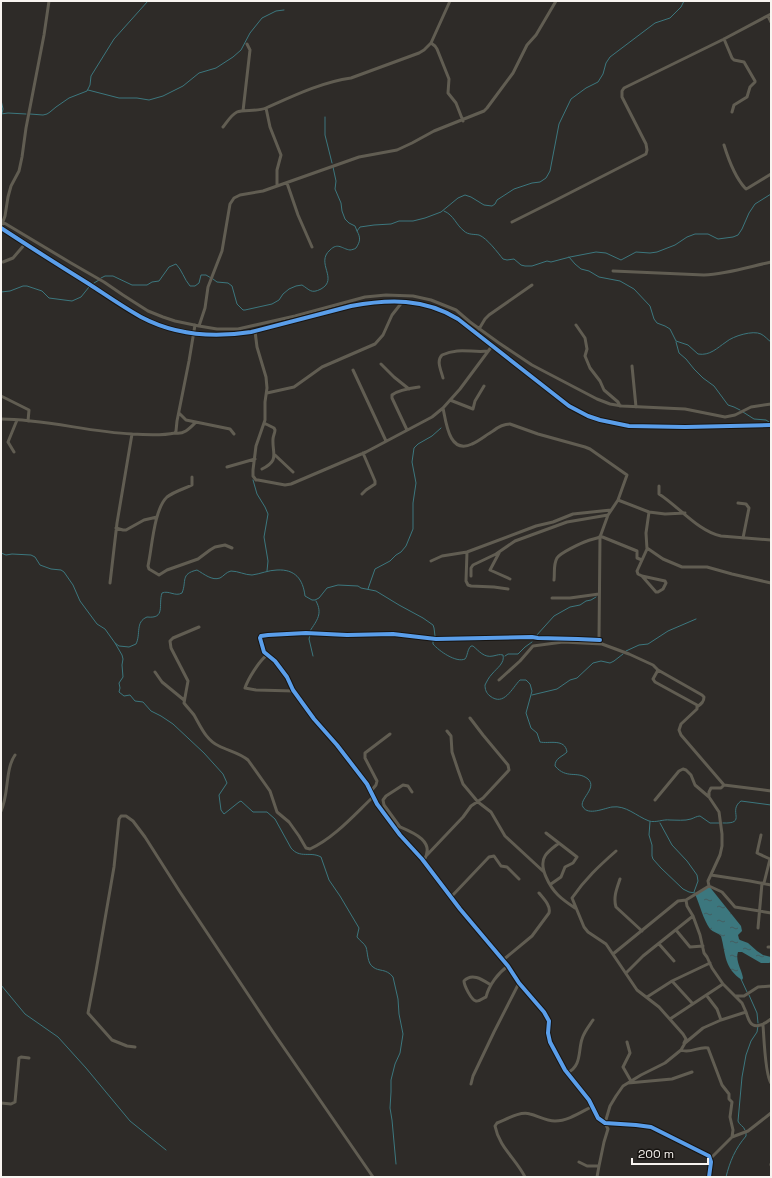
<svg xmlns="http://www.w3.org/2000/svg" width="772" height="1178" font-family="'Space Grotesk',sans-serif">
<style>
.water{fill:url(#water-ripples)}
.lines{fill:none;stroke-linecap:round;stroke-linejoin:round}
.stream{stroke:#3c777e;stroke-width:1}
.street{stroke:#615d52;stroke-width:3}
.cycleway-casing{stroke:#171411;stroke-width:6}
.cycleway{stroke:#5a9eea;stroke-width:4}
</style>
<defs>
<pattern id="water-ripples" width="26" height="14" patternUnits="userSpaceOnUse"><rect width="26" height="14" fill="#3c777e"/><path d="M2 4q2-2 4 0t4 0M15 11q2-2 4 0t4 0" fill="none" stroke="#445e60"/></pattern>
</defs>
<rect width="100%" height="100%" fill="#2e2b28"/>
<path class="water" d="M709,886l32,40 1,5 -4,4 1,4 1,1 8,3 9,8 6,4 8,2v6h-10l-19,-11h-4c-3,9 4,18 5,26l-1,2c-18,-12 -16,-25 -21,-44 -3,-3 -8,-4 -11,-7 -7,-10 -10,-24 -15,-35z"/>
<g class="lines">
<path class="stream" d="M88,90l31,8h18l12,2 14,-4 20,-10 16,-13 17,-5 17,-11 8,-7 9,-17 12,-15 14,-7 8,-1
M1,100l2,9 -1,4
M1,114l7,-1 18,1
M30,114l13,1 4,-1 3,-2 6,-5 13,-9 18,-7 3,-6 1,-9 23,-37 34,-38
M325,117v18l7,28
M333,167l3,14 -1,8 6,14 1,8 3,8 4,4 6,3 2,5
M444,211c10,4 12,14 20,20 4,4 10,3 15,4 8,3 19,18 24,24l4,1 7,-1 7,6 4,1h7l15,-5 4,1 19,-5 26,-5 10,1 15,7 15,-8 14,1 7,-1 18,-7 12,-8 8,-3h13l10,5 15,-2 5,-2 4,-6 7,-16 6,-9 16,-10
M569,257l6,7 6,5 8,2 10,6 21,4 14,8 16,17 4,13 3,4 8,3 5,3 6,12 12,4 10,9c12,2 19,-6 28,-12 7,-6 27,-12 35,-8 4,2 7,6 10,8
M101,278l4,-2h8l19,9h15l5,-3 7,-1 10,-14 7,-3c6,6 8,15 14,22h5l4,-3 2,-8h5l5,3
M213,279l4,3 11,1 4,3 5,18 6,6h2l27,-6 7,-4 4,-6 6,-5 7,-3 6,-1c8,5 9,9 19,4 18,-10 -6,-26 9,-39 8,-8 12,-1 20,0 1,0 5,-1 6,-2 4,-6 5,-10 1,-17l3,-4 14,-2 17,-1 8,-3h14l12,-3 16,-6 17,-14 7,-3 6,2 13,8 8,1 3,-2 2,-4 17,-11 18,-6 8,-1 6,-4 4,-7 9,-47 12,-25 15,-11 12,-6 5,-8 3,-11 4,-6 45,-34 15,-5 11,-11 3,-6
M94,283l5,-3
M1,292l9,-1 13,-5h4l15,5 7,7 23,3 9,-4 8,-10
M676,342l3,11 7,6 8,10 9,9 11,8 14,19 6,2 6,3
M743,412l11,7 12,1 3,2
M771,428v1
M253,480l4,14 8,13 3,7 -4,23 4,24 -1,10
M1,553l5,2 6,-1 19,1 4,2 5,8 11,4 10,1 3,2 9,13 7,16 17,23 8,5 10,14 4,3 10,1 7,-3c5,-10 -1,-22 11,-27 19,2 11,-12 15,-24 7,-3 13,4 20,0 5,-12 -2,-19 15,-23 7,4 15,11 23,8 4,-2 6,-6 11,-7 7,0 14,4 21,4 8,-1 17,-5 25,-5 18,-1 26,9 28,26l7,4h3l4,-2 8,-10 11,-3 20,1 3,2 15,3 23,14 24,13 10,7 1,3 1,8
M368,589l7,-20 15,-8 6,-6 5,-3 5,-6 7,-17v-26l3,-20 -4,-21 2,-14 4,-4 14,-8 9,-8
M310,631c7,-11 13,-17 6,-30
M310,635l-1,4 4,17
M536,636l18,-20 16,-9 10,-2 6,-4 5,-1 5,-3
M433,641v3c6,7 23,19 32,15 3,-4 2,-9 6,-13h2c6,5 11,12 20,10 5,-1 6,-2 10,-1 2,8 -6,13 -11,19 -3,3 -5,7 -7,11 0,4 1,8 5,11 14,11 22,-8 30,-16h6l4,4 2,7 -6,22 5,15 6,5 3,9c9,2 25,-4 27,10 -5,5 -12,6 -12,14 12,14 22,4 33,13 10,9 -10,21 -5,28 5,9 22,1 29,0 14,-2 24,9 37,14 7,2 14,-2 21,-1 6,0 15,1 21,-1 3,-1 6,-3 9,-3l10,7h9
M115,643l7,12 1,4 -1,6 1,12 -4,6 1,5 -1,4 5,4 6,-1 5,6 8,1 8,9 10,5 12,8 31,29 19,21 4,9 -8,12 2,15 3,4 15,-12 2,-1 12,11h14l8,7 16,29c9,11 19,3 30,9l8,23 11,16 19,32 -2,9c3,4 7,6 9,10 2,6 1,16 7,20 6,5 13,1 20,10l5,22 1,15 4,20 -3,19 -5,11 -4,16v12l-1,16 2,12 4,44
M626,651l13,-6 9,-1 20,-13 28,-12
M505,656l3,-2h10l7,-7 7,-5
M532,695l25,-6 13,-9 7,-2 16,-15 8,-2 9,2 4,-2 9,-7
M650,822l-1,13 3,10v11l1,3 8,9 22,21 6,3 6,1
M660,823l12,22 15,16 10,14 1,6 -4,11
M723,823c25,1 4,-12 18,-22l30,4
M741,979l6,13
M1,985l24,29 33,23 28,31 44,53 36,29
M749,995l8,18 1,10
M745,1130c-1,-4 -6,-5 -7,-9l4,-44 4,-22 5,-14 6,-9 1,-6
M726,1177c4,-16 9,-28 20,-41v-3"/>
<path class="street" d="M768,16l3,6
M724,39l8,19 2,2 10,2 11,19v1l-5,5 -3,10 -13,8 -2,7
M431,43l4,3 2,3 12,30 -1,14 8,10 7,18
M243,111l7,-61 -3,-6
M223,127c4,-5 8,-12 14,-15 6,-3 20,0 29,-4
M724,145c4,13 11,32 21,43l1,1 2,-1 23,-14
M287,183l11,32 14,32
M277,186v-16l4,-15 -11,-28 -4,-19c27,-12 56,-26 85,-30l68,-25 5,-3 7,-7 19,-42
M1,221l70,42 33,19 19,13 25,16 15,6 12,4 24,5 18,3h21l57,-13 70,-19 21,-2 27,1 18,4 25,10 14,12 29,21 33,22 65,34 13,5 12,2 63,3 40,8 10,-2 16,-8 20,-3
M512,222l44,-22 90,-46 1,-4 -1,-6 -24,-47v-6l2,-3 100,-49 47,-25
M1,227l4,-11 3,-19 3,-11 8,-15 3,-14 4,-29 18,-93 5,-34
M1,228c29,19 59,38 88,56 17,11 34,23 52,33 34,18 72,21 110,15l100,-26c38,-7 73,-8 107,13l111,87 19,10 12,4 29,6 56,1 86,-2
M3,262l10,-4 12,-14
M613,271l91,4c23,-1 44,-8 67,-13
M576,325l9,13 2,11 -2,7 5,12 10,13 4,9 14,12 2,4
M199,326l6,-18 3,-21 14,-36 8,-47 4,-6 6,-3 23,-4 96,-34 38,-7 15,-7 22,-12 50,-20 3,-3 26,-35 14,-28 9,-10 20,-34
M479,329l6,-10 4,-4 43,-30
M255,331l2,16 9,30 1,11 -2,14v18l-9,26 -3,24v6l3,4h2l27,5 6,-1 75,-32 66,-35 11,-9 17,-19 32,-43
M381,364l13,13 15,12
M632,366l4,41
M353,370l33,71
M443,378c-2,-8 -7,-17 -1,-23 17,-8 30,-2 46,-4
M267,393l27,-6 28,-20 53,-23 8,-9 9,-20 11,-14
M1,396l28,14 -1,11
M450,400l23,9 2,-8 9,-15
M443,408c3,14 6,47 29,36 7,-3 14,-9 21,-13 5,-4 10,-7 17,-7l28,10 47,13 5,2 37,26 -9,25 -10,15 -8,22 -1,102 3,5 27,10 24,11 5,5 -5,9 2,3 42,23v4l-16,15 -2,6 2,5 43,50 -3,3h-10l-2,4v5
M179,413l7,7 44,9 4,5
M1,419c44,0 87,13 131,15 14,1 29,2 43,-1l1,-2 1,-10 12,-60 6,-36
M407,430l-15,-32v-3c6,-5 19,-7 27,-8
M175,433c9,2 15,-5 21,-11
M14,452l-6,-10 9,-22
M275,455l18,17
M227,467l28,-8
M262,469c18,-9 10,-15 11,-30 0,-3 2,-6 2,-9l-1,-2 -10,-5
M192,477v8c-8,4 -17,6 -25,12 -13,12 -15,51 -19,69l1,3 10,6 8,-5 31,-11 12,-9 5,-3 10,-2 7,3
M659,486v8c19,12 40,38 62,42l50,4
M362,494l4,-4 9,-6v-3l-12,-28
M618,500l31,12 16,2 20,-1
M738,503l8,1 3,4 -6,30
M116,528l7,2h3l18,-10 13,-3
M600,536l37,15v7l5,2
M647,548l16,11 19,8h25l25,7 39,9
M467,552l-1,29 2,4 3,1 23,1 14,2
M499,553l-9,17 20,9
M431,561l11,-5 25,-4 69,-26 17,-4 20,-8 38,-4
M471,576v-8l2,-3 23,-11 19,-13 52,-19 41,-7
M642,576l14,16h2l5,-3 3,-6 -1,-2 -23,-5 -4,-2 -1,-3 10,-22 -1,-16 3,-21
M554,580c1,-7 -1,-15 3,-22 3,-5 24,-15 30,-17 5,-2 8,-2 13,-4
M110,583l7,-60 15,-89
M552,598h18l29,-4
M199,627l-26,11 -3,3 1,7 17,33 -4,22c3,4 7,8 10,12 7,12 12,25 25,31 10,5 21,7 29,14l22,31 7,21 12,10 10,14 7,12 4,1c24,-11 44,-34 63,-52
M600,640l-22,-1 -40,-1 -6,-1 -96,2 -43,-5 -46,1 -41,-2 -38,2 -7,1 -1,2 4,14 11,9 12,16 6,13 21,29 23,26 30,39 10,20 23,31 22,24 38,50 48,57 11,17 25,29 5,9 -1,12 2,9 15,28 24,30 9,18 7,5 31,2 15,2 58,29 2,6 -2,15
M267,655c-8,6 -19,24 -22,33l11,2 38,1
M658,670l44,25 2,2c0,5 -3,7 -7,10
M155,672l7,10 22,18
M499,680l21,-19 13,-15 30,-4 39,2
M447,731l4,5 1,16 6,18 5,14 15,18 13,10 14,24 39,36
M724,785l47,6
M371,791l5,-6 1,-4 -12,-23v-5l25,-19
M655,800l24,-29 4,-2 3,1 5,5 4,10 14,12 10,15 3,22v12l-2,9 -12,26 1,5
M1,811c8,-16 4,-42 14,-56
M398,826c14,6 38,15 26,34l-2,-1
M400,827l-16,-22 -1,-5 3,-4 17,-11 5,1 4,6
M546,833l31,24 -4,6 -8,4 -4,10 -10,7
M761,835l-4,18 13,6 -6,24
M559,843c-5,4 -11,8 -14,13 -7,11 5,31 13,39 5,5 11,9 17,13
M616,851c-17,15 -31,28 -44,47l12,29 4,5 18,12 31,46 22,17 24,27 3,5 -2,4
M426,856l37,-39 8,-11 12,-8 26,-28 -1,-5 -25,-30 -13,-17
M711,875l39,6 21,4
M620,879c-3,9 -7,18 -4,28l26,24
M709,886l13,6 13,15 36,6
M451,897l38,-40 5,-1 7,10 6,1 12,12
M758,928l4,-45
M676,930l14,17 13,-1
M659,944l15,17
M768,947h3
M613,954l65,-53 8,-1 23,-14
M503,960l29,-24 17,-23c2,-7 -5,-14 -10,-20
M626,973l17,-17 50,-40
M672,981l21,23
M491,985c-8,-5 -19,-13 -27,-4 0,4 7,19 12,20 3,1 7,-3 10,-4 3,-12 12,-24 22,-31
M707,996l10,13 4,11
M736,996h8l14,-9 13,-1
M647,997l25,-16 38,-18
M746,1012c1,3 2,7 4,10 5,8 16,1 21,-3
M670,1019l53,-35
M763,1025c1,12 2,50 8,58
M627,1042l3,11 -7,14 8,14
M135,1047l-8,-1 -15,-6 -24,-27 8,-42 18,-104 5,-48 2,-3h5l7,5 12,16 35,55 93,140 100,145
M681,1050c9,4 18,-4 27,-2l14,37 7,9v5l3,3 -2,15 3,13 -1,7
M567,1073c15,-7 11,-22 15,-34 2,-7 7,-13 11,-19
M628,1083l44,-4 20,-7
M471,1084l2,-8 21,-44 25,-49
M1,1103l10,1 4,-2 4,-44 2,-1 8,1
M710,1159l22,-22 16,-6 23,-18
M579,1162l8,4h12l5,-24 4,-13 -3,-6 5,-17 6,-10 7,-10 18,-11 24,-12 16,-13 4,-7 18,-15 18,-8 25,-8 -4,-9 -19,-19 -11,-16 -5,-11 -3,-4 -4,-18 -7,-19 -6,-10 -1,-6
M771,1164v1
M525,1177c-9,-18 -26,-30 -30,-51l2,-3c10,-4 23,-12 33,-9 8,2 16,7 25,7 13,0 26,-9 38,-15
M597,1177l2,-11"/>
<g class="cycleway-casing">
<path id="cycleway" d="M1,228c29,19 59,38 88,56 17,11 34,23 52,33 34,18 72,21 110,15l100,-26c38,-7 73,-8 107,13l111,87 19,10 12,4 29,6 56,1 86,-2
M600,640l-22,-1 -40,-1 -6,-1 -96,2 -43,-5 -46,1 -41,-2 -38,2 -7,1 -1,2 4,14 11,9 12,16 6,13 21,29 23,26 30,39 10,20 23,31 22,24 38,50 48,57 11,17 25,29 5,9 -1,12 2,9 15,28 24,30 9,18 7,5 31,2 15,2 58,29 2,6 -2,15"/>
</g>
<use href="#cycleway" class="cycleway"/>
</g>
<rect width="772" height="1178" fill="none" stroke="#f8f4f0" stroke-width="4"/>
<path d="M632 1158v6h76v-6" fill="none" stroke="#f8f4f0" stroke-width="2"/>
<text x="638" y="1158" font-size="12" fill="#f8f4f0" stroke="#171411" stroke-width="3" paint-order="stroke">200 m</text>
</svg>
